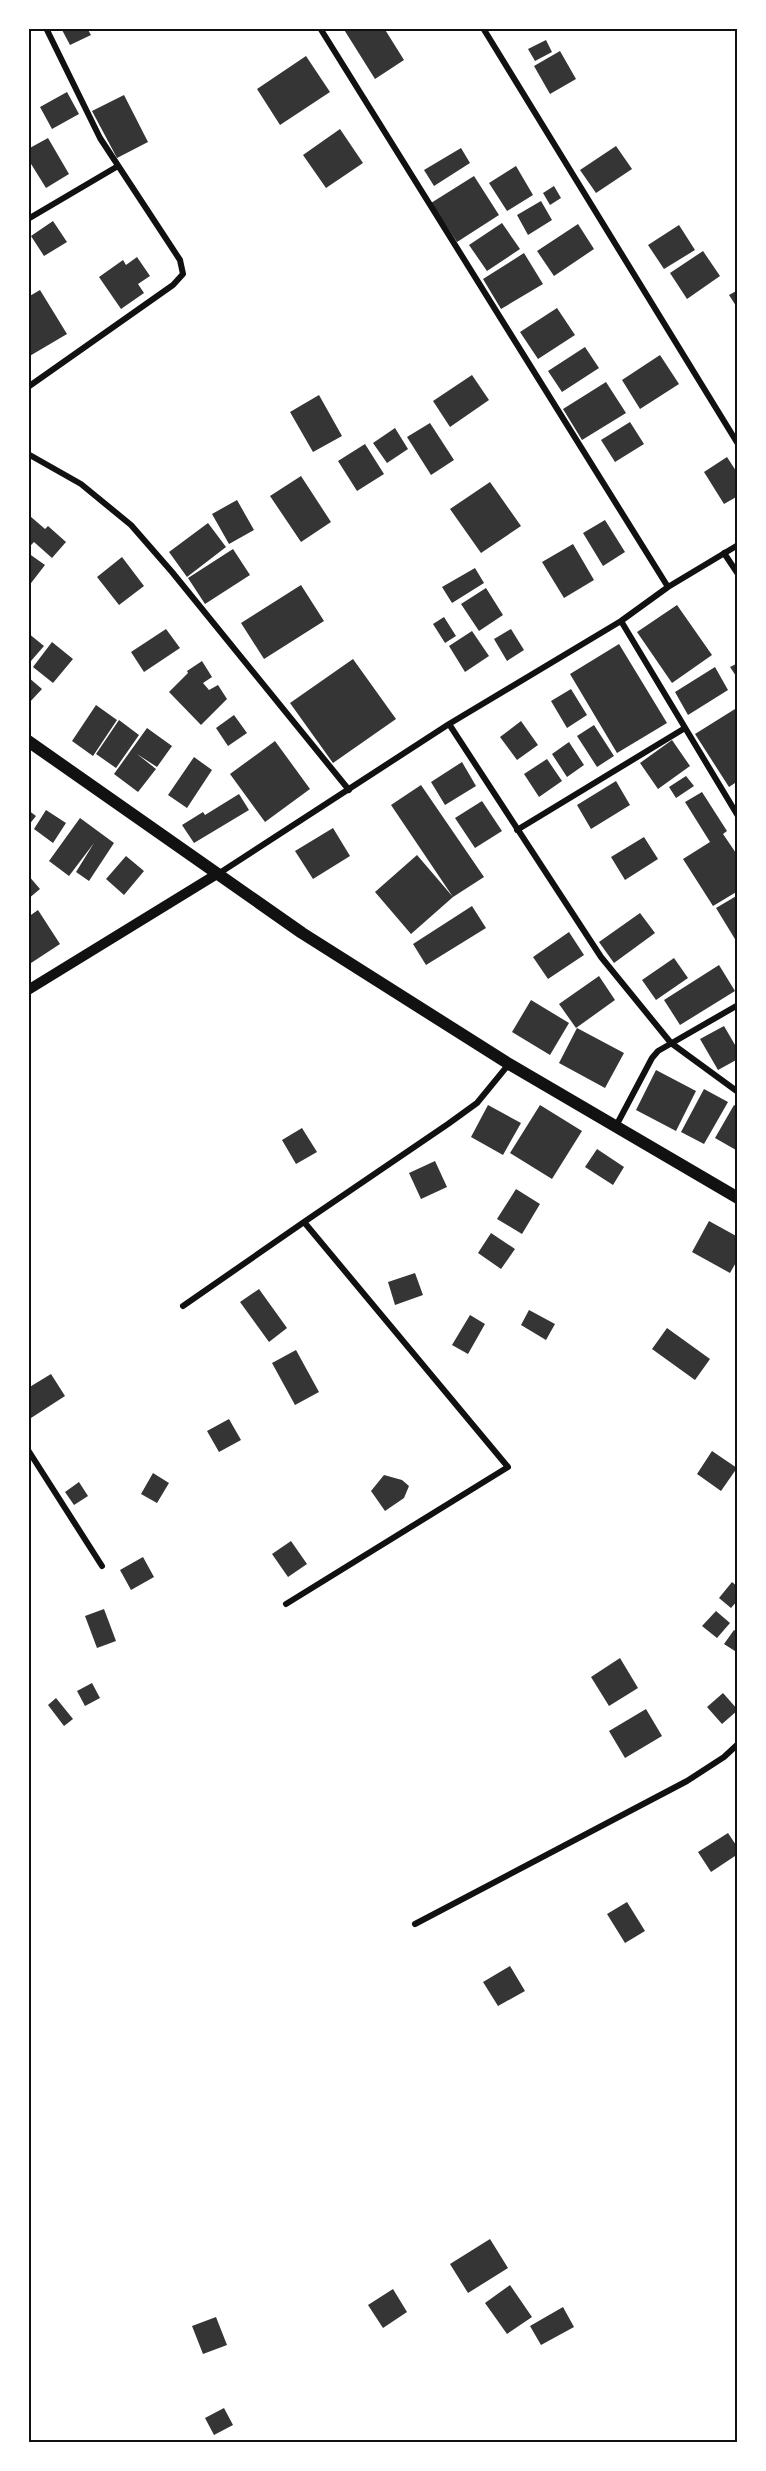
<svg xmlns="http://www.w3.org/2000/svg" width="766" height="2471" font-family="'Asap Condensed',sans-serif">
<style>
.building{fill:#353535}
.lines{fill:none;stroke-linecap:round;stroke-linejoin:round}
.minor{stroke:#111;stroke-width:6}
.tertiary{stroke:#111;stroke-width:10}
.secondary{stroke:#111;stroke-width:12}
.neatline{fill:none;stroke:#111;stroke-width:2}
</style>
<rect width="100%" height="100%" fill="#fff"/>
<path class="building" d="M61,28h26l4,7 -21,10z
M343,28h41l20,32 -29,19z
M546,40l6,12 -17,9 -7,-12z
M560,51l16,28 -26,15 -16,-28z
M306,56l24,36 -50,33 -23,-36z
M67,92l12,22 -27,15 -12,-22z
M124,95l24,47 -31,16 -25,-47z
M340,129l23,34 -37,25 -23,-33z
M48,138l21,36 -23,14 -18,-29v-10z
M616,146l16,23 -36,24 -16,-23z
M461,148l9,15 -36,23 -10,-16z
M516,166l17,29 -26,16 -18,-28z
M474,176l25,39 -42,27 -26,-39z
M554,186l7,12 -11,7 -7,-12z
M541,201l11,19 -24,15 -11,-20z
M53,221l14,21 -23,14 -13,-20z
M502,223l18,26 -33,22 -18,-26z
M578,224l16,25 -40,27 -17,-25z
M679,225l16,25 -31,19 -16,-24z
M703,251l17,25 -33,23 -17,-26z
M524,253l19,31 -42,25 -18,-30z
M137,257l13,19 -12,8 6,9 -23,16 -22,-32 24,-17 3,5z
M40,290l27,44 -39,23v-60z
M738,290v19l-9,-14z
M557,308l18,27 -37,24 -18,-27z
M585,347l14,21 -37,24 -14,-21z
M660,355l19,29 -39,25 -18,-29z
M472,375l17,25 -39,27 -17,-26z
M606,382l20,31 -44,27 -19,-31z
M319,395l23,41 -29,16 -23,-40z
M630,422l14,22 -29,18 -14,-22z
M430,423l24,37 -23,15 -24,-38z
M395,428l13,21 -21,14 -14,-20z
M365,444l19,30 -27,17 -19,-30z
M727,457l11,17v22l-14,8 -20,-32z
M301,476l30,46 -30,20 -31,-46z
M490,482l31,44 -40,27 -31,-44z
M237,500l17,30 -25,14 -17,-30z
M30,516l15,13 3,-3 18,16 -14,16 -18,-16 -6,6z
M605,520l20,32 -22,14 -20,-33z
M208,523l18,24 -39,30 -18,-25z
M573,544l21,36 -30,18 -22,-36z
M233,549l17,26 -45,29 -17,-26z
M28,553l17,12 -17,22z
M122,557l22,29 -25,19 -22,-28z
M475,568l9,15 -32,20 -10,-16z
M301,585l23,36 -60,38 -23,-36z
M486,588l17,27 -24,16 -18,-27z
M677,605l35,50 -40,28 -35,-51z
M444,617l12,19 -11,7 -12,-19z
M166,629l14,19 -36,24 -13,-20z
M511,629l13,21 -17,11 -13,-22z
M472,631l17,25 -24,16 -16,-26z
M28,633l16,13 -13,15 -3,-1z
M52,642l21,17 -20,24 -20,-16z
M619,644l48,79 -50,30 -47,-79z
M353,659l43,60 -63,44 -43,-60z
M202,661l10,16 -9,6 6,7 9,-5 9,14 -26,26 -32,-33 19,-19 -1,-2z
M738,663v16l-8,-12z
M715,667l13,23 -40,25 -13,-23z
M28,677l14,12 -14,15z
M571,689l16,26 -20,13 -16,-27z
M96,705l21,15 -24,36 -21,-15z
M735,709l3,4v68l-9,6 -34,-53z
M234,715l13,18 -19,13 -12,-18z
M119,720l20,15 -23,33 -20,-14z
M521,721l17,24 -21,15 -17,-23z
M594,725l20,31 -17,11 -20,-31z
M147,728l25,18 -15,21 -20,-13 19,15 -18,23 -24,-18z
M672,740l18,26 -32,23 -18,-26z
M275,741l35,48 -45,33 -35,-48z
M569,742l15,23 -17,12 -15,-23z
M194,757l18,13 -25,38 -19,-13z
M547,759l15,22 -23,16 -15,-23z
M462,762l14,24 -31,19 -14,-23z
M686,776l8,10 -18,12 -7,-11z
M616,781l14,24 -39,24 -14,-24z
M421,785l63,92 -31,20 -42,37 -36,-42 42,-37 36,42 -62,-92z
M702,792l25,39 -4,3 15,22v35l-25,15 -30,-47 27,-17 -25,-40z
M239,794l10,16 -55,33 -12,-18 21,-13 2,3z
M482,801l20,30 -27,17 -20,-30z
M28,810l8,6 -8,10z
M46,810l20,13 -13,20 -19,-14z
M80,818l34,25 -25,38 -13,-9 18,-29 -25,33 -20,-15z
M333,828l17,28 -37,23 -18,-28z
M644,837l14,22 -33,21 -14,-23z
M126,856l18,15 -20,24 -18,-16z
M28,875l12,14 -12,10z
M738,895v49l-22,-36z
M472,906l14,22 -60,37 -13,-21z
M38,910l22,34 -32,21v-48z
M640,913l15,20 -41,30 -15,-21z
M569,932l15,23 -36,24 -15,-22z
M674,958l14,20 -32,22 -14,-20z
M719,965l16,26 -55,34 -16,-25z
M599,976l16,24 -39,28 -17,-24z
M531,1000l38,23 -19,32 -38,-23z
M724,1026l14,24v9l-20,11 -18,-31z
M577,1028l47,25 -19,35 -46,-25z
M656,1070l40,21 -20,40 -40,-21z
M704,1089l24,13 -24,42 -23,-12z
M488,1105l33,18 -18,32 -32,-18z
M540,1105l42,26 -30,48 -42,-26z
M734,1105l4,2 -2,43 -21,-12z
M302,1128l15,24 -21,12 -14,-24z
M597,1149l27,18 -11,18 -28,-18z
M435,1161l12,26 -26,12 -12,-26z
M516,1189l24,15 -18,30 -25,-15z
M709,1221l29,16v22l-8,14 -38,-21z
M491,1233l24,16 -14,20 -23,-16z
M415,1273l8,22 -28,10 -7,-23z
M259,1289l28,39 -18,14 -29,-40z
M529,1310l26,14 -9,16 -25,-15z
M470,1315l15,9 -17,30 -16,-9z
M667,1328l43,31 -15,21 -43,-31z
M296,1350l23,42 -24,13 -23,-42z
M51,1374l14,22 -34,22 -3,-3v-27z
M229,1419l12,21 -22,12 -12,-21z
M712,1451l25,17 -16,23 -24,-17z
M153,1473l16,10 -12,20 -16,-9z
M384,1475l18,5 7,6 -5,12 -19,13 -14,-20z
M79,1482l9,14 -14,9 -9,-13z
M291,1541l16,23 -19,13 -16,-23z
M143,1557l11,20 -23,13 -11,-20z
M732,1582l6,5v13l-7,8 -12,-10z
M104,1609l12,32 -19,7 -12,-32z
M716,1611l14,12 -13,15 -15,-12z
M734,1630l4,3v20l-14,-9z
M620,1658l18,30 -29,18 -18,-29z
M92,1683l8,15 -15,8 -8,-15z
M723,1693l15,17 -16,14 -15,-17z
M56,1698l17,21 -9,7 -16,-21z
M646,1709l16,27 -37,22 -16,-27z
M728,1833l10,15v6l-27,18 -13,-20z
M627,1902l18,29 -20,12 -18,-29z
M510,1966l15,25 -27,15 -15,-24z
M490,2239l18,29 -40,25 -18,-29z
M510,2285l22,32 -25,17 -22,-31z
M393,2289l14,23 -24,16 -15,-23z
M563,2307l11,20 -33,18 -11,-19z
M216,2317l11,28 -24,9 -11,-28z
M224,2408l9,17 -19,10 -9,-17z"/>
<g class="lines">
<path class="minor" d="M320,28l348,559
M483,28l255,416
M28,219l90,-53
M28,387l145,-102 10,-11 -3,-14 -80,-122 -54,-110
M28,454l53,30 50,41 41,47 177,218
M724,553l14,21
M621,621l117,195
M449,724l152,233 70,86 67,49
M517,830l168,-102
M218,874l231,-150 172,-103 47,-34 70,-42
M616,1126l36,-68 6,-7 80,-46
M183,1306l121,-84 144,-98 29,-21 32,-39
M28,1450l74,116
M286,1604l222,-137 -204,-245
M415,1924l272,-143 37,-24 14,-13"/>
<path class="tertiary" d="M28,990l189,-116"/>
<path class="secondary" d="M28,741l274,192 207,131 229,134"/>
</g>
<rect width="766" height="2471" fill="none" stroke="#ffffff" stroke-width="60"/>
<rect x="30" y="30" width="706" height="2411" class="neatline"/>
</svg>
